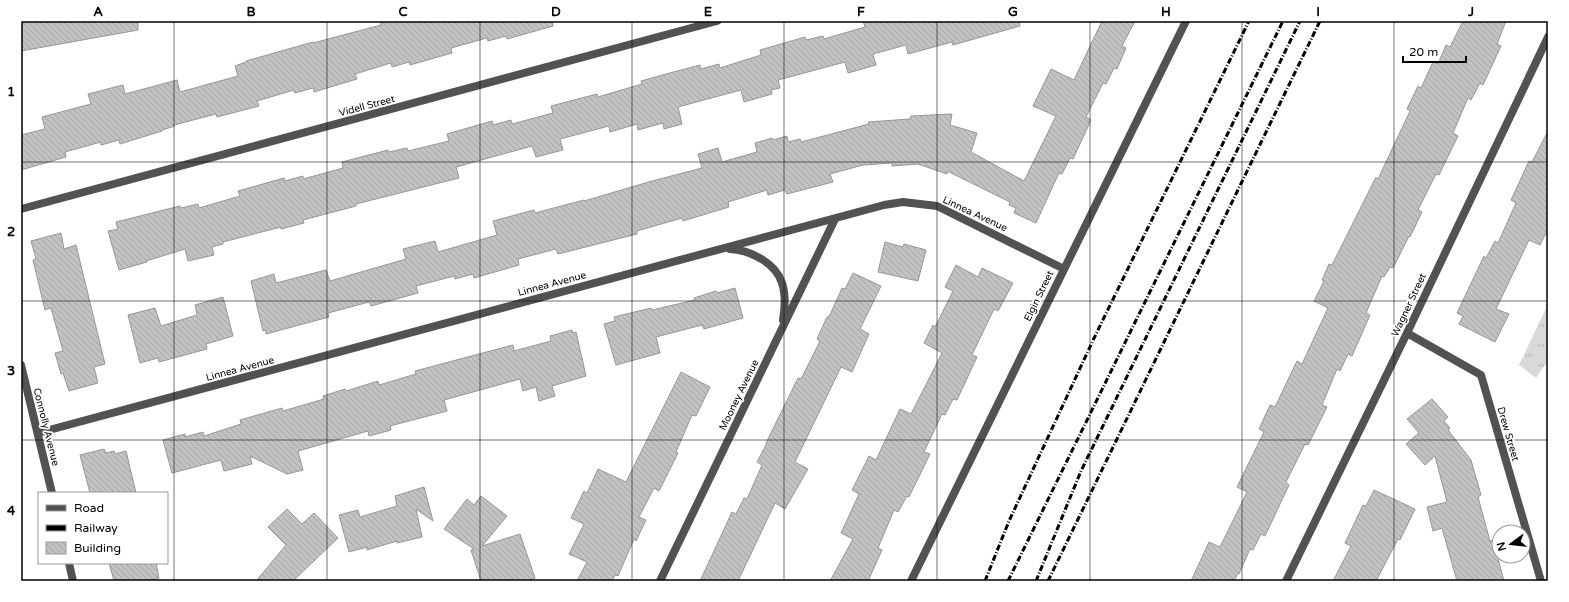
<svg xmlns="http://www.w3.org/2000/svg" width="1569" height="602" font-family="'Varela Round',sans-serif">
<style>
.park{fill:url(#park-tufts)}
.building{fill:url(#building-back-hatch);stroke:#969696}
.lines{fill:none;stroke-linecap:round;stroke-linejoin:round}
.street{stroke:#525252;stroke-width:8}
.rail{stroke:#000;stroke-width:3;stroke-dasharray:6 2 1 2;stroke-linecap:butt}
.grid{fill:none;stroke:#000;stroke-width:1;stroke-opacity:0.55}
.labels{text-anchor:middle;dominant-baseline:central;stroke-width:3.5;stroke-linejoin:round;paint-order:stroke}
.street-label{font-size:10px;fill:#000;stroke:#fff}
.neatline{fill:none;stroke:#000;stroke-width:1.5}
.grid-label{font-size:13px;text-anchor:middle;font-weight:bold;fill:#000}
</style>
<defs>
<pattern id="park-tufts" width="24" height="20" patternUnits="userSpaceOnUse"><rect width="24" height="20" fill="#d9d9d9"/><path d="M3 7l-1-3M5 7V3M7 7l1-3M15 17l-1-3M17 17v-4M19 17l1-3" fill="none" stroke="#b8b8b8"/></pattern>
<pattern id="building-back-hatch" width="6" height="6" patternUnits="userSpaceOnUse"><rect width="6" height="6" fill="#c2c2c2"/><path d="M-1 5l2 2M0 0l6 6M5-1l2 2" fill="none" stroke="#a5a5a5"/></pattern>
</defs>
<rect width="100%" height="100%" fill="#fff"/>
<path class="park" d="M1548,304v57l-12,17 -17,-13z"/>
<path class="building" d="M21,21h117v9l-117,21z
M380,21h172l1,5 -46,13 -1,-3 -18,5 -1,-3 -36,10 1,5 -42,12 -1,-3 -17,5 -1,-4 -36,11 2,5 -43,13 -1,-4 -18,5 -1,-3 -37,11 2,5 -42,11 -1,-3 -42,11 1,1 -13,4v1l-42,13 -1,-4 -18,5v-3l-36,10 1,5 -45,13v-35l24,-6 -3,-12 49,-13 -3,-10 35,-9 2,9 52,-14 3,12 58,-16 -3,-10 11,-4v-1l67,-19v1l68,-18z
M863,21h156l1,5 -67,19 -1,-3 -44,12 -2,-9 -33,9 3,11 -28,8 -3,-11 -67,18 2,8 -9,2 1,4 -28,8 -3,-12 -63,17 4,17 -18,5 -1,-6 -25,7 -1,-6 -27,8 -1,-6 -49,13 3,11 -27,7 -4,-11 -76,21 3,11 -103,26v2l-53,14 1,3 -23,6v-2l-58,15v2l-11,3 2,8 -26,6 -3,-12 -39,12 1,1 -28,8 -11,-39 10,-2 -2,-7 64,-16 1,2 17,-4 1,4 41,-12 -2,-5 46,-13 1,3 18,-5v3l40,-11 -1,-6 46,-12 1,2 18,-4 1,3 41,-10 -2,-7 45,-13 1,4 18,-5 1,4 41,-11 -2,-7 46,-12 1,3 44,-13 -1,-3 25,-7 34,-9 1,4 18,-5 1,4 41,-13 -1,-5 45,-13 1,3 17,-4 1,3 41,-12z
M1102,21h33l-13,25 4,2 -9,21 -3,-1 -8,16 -3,-1 -17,34 5,3 -18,39 -3,-1 -8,16 -3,-1 -23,50 -22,-10 2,-5 -7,-3 1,-3 -63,-31v3l-29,-10 -26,2v-3l-29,2 -33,9 3,8 -46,12 -2,-4 -17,5 -1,-5 -39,12 1,5 -46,14 -1,-3 -45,13v3l-79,20 -2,-5 -38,10 1,6 -45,13 -1,-4 -18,5 -1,-3 -38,10 2,7 -47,13 -2,-4 -41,11 1,4 -63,17v-4l-3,1 -12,-50 23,-7 2,9 50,-13 4,11 76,-22 -3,-10 32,-8 3,11 59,-17 -4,-14 41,-11 1,3 49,-13v1l68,-20 50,-13 -4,-14 20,-6 4,14 35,-10 -2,-9 17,-5 1,2 14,-4 1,6 12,-3 1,3 68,-18 -1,-2 42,-3 1,-3 41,-2 -2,11 27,8 -6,19 53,29 32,-65 -23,-10 18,-37 23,11z
M1463,21h43l-9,23 4,2 -18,39 -3,-2 -9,17 -3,-2 -15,35 5,3 -19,39 -3,-1 -18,36 4,2 -12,25 -1,-1 -16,32 -3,-1 -6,10 -2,-1 -16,37 4,2 -18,41 -4,-2 -8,17 -3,-2 -15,36 5,2 -19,38 -3,-1 -19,38 3,3 -24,51 -4,-2 -8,16 -3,-1 -11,25 -1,-1 -4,8h-43l18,-39 11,5 27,-55 -10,-5 27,-55 -5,-3 11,-24 5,2 22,-46 5,3 26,-56 -14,-7 10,-20 -2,-1 7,-16 3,1 44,-88 2,2 32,-68 -3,-2 11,-23 3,2 12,-26 5,2 8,-19 4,2z
M1548,131v98l-8,16 -11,-5 -33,69 13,5 -14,28 -36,-18 4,-8 -6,-3 27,-57 2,2 9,-17 3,2 18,-40 -5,-3 18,-39 3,1z
M61,233l3,16 12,-4 29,119 -11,3 4,16 -29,8 -6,-18 -2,1 -6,-21 8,-2 -12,-43 -6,2 -12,-50 3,-1 -5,-18z
M885,242l18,5 1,-3 22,6 -8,31 -40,-9z
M956,265l22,12 4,-9 31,15 -15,28 -4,-2 -22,46 5,2 -20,43 -4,-1 -8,16 -3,-1 -18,38 6,2 -21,43 -2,-1 -9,16 -4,-2 -16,38 4,2 -14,31h-38l23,-42 -12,-6 18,-39 -7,-4 17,-34 7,4 24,-51 11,5 31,-61 -18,-10 9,-18 2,2 18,-36 -8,-4z
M853,273l28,13 -21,43 9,5 -17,38 -11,-5 -46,95 13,7 -23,40 -10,-6 -37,78h-38l32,-69 4,2 8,-16 3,1 15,-34 -5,-3 10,-19h-1l32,-65 3,1 19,-38 -3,-2 10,-22h2l13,-29 3,1z
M735,288l8,30 -39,11 -2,-4 -46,12 4,16 -44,12 -12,-41 11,-3 -1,-4 37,-9 1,2 43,-10 -1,-2 22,-7 1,2z
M223,297l10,39 -27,8 1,5 -48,13 -1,-4 -18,5 -12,-48 27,-7 6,18 36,-11 -2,-10z
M572,330l1,3 3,-1 10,44 -34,10 3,10 -16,5 -3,-14 -13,4 -3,-12 -76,21 3,11 -57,15 1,4 -22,6 -1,-5 -70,20 5,19 -16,4 -37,-18 2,8 -28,7 -3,-11 -49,13 -9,-33 22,-6v3l18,-5 1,4 37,-12 -1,-4 42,-12 1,3 41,-12 -1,-3 22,-7 1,2 32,-10 1,4 37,-11 -1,-3 98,-26 1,6 37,-10 -1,-5z
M681,372l29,15 -14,29 -4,-1 -16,37 2,1 -19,38 -5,-3 -15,29 7,3 -10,21 -2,-2 -16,37 -3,-1 -3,6h-35l10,-19 -18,-8 15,-30 -13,-6 13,-27 3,2 11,-24 28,13z
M1432,399l16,18 -4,4 6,7 -2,2 23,30 10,35 -3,2 12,44 3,-1 11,41h-47l-15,-53 -9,3 -6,-24 20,-5 -12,-46 -10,9 -19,-21 13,-11 -12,-14z
M104,449l2,4 8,-2 1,3 11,-3 10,42h-46l-10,-38z
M424,487l9,34 -17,-12 6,28 -25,6v-2l-30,9v-3l-18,5 -10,-37 19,-5 2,7 37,-11 -2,-10z
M1374,490l41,19 -15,31 -2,-1 -22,42h-43l18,-35 -6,-3 18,-38 3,1z
M481,496l26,20 -25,30 38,-12 15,44 -9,3h-45l-10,-31 3,-1 -30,-20 23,-30 7,6z
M287,509l15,15 12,-11 24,25 -45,43h-37l30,-36 -18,-18z
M109,563h47l3,15 -11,3h-34z"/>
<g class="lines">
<path class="street" d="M21,209l696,-188
M730,249c20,1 46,14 52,34 4,12 3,25 1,37
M1407,333l74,42 60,206
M21,365l31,128
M38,433l846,-228 19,-3 34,4 127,63
M69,563l4,18
M660,581l175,-362
M911,581l275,-560
M1286,581l121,-248 141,-296"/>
<path class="rail" d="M985,581l24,-60 87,-187 153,-313
M1008,581l275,-560
M1036,581l45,-110 219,-450
M1048,581l272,-560"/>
</g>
<path class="grid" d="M174,21v560M327,21v560M480,21v560M632,21v560M784,21v560M937,21v560M1090,21v560M1242,21v560M1394,21v560M21,162h1527M21,301h1527M21,440h1527"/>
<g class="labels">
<g class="street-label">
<text transform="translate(367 106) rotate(-15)">Videll Street</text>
<text transform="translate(975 214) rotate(25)">Linnea Avenue</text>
<text transform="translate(552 284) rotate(-15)">Linnea Avenue</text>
<text transform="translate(1039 296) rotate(-64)">Elgin Street</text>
<text transform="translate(1409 305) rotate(-65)">Wagner Street</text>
<text transform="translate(240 369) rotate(-15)">Linnea Avenue</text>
<text transform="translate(739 395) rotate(-64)">Mooney Avenue</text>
<text transform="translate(46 427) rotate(76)">Connolly Avenue</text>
<text transform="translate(1508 434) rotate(74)">Drew Street</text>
</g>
</g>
<rect width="1569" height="602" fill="none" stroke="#ffffff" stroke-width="44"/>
<rect x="38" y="492" width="130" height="72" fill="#ffffff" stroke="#999999"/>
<rect x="46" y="505" width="20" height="6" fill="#525252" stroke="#999999"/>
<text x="74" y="512" font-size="12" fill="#000000">Road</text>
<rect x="46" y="525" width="20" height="6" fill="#000000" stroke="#999999"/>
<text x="74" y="532" font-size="12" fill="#000000">Railway</text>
<rect x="46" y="542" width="20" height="12" fill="url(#building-back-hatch)" stroke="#999999"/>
<text x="74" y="552" font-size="12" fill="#000000">Building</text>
<g transform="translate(1511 544) rotate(255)"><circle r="19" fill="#ffffff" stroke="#999999"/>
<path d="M0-3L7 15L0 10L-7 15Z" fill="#000000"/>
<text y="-6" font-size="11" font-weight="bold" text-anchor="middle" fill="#000000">N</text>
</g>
<path d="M1403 56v6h63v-6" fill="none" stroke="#000000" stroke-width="2"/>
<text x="1409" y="56" font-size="12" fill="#000000" stroke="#ffffff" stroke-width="3" paint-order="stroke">20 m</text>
<rect x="22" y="22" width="1525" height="558" class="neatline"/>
<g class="grid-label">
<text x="98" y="16">A</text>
<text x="251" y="16">B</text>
<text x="403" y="16">C</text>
<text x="556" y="16">D</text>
<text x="708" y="16">E</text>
<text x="861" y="16">F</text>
<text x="1013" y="16">G</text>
<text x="1166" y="16">H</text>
<text x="1318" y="16">I</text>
<text x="1471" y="16">J</text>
<text x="11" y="96">1</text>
<text x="11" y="236">2</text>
<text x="11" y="375">3</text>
<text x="11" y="515">4</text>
</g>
</svg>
